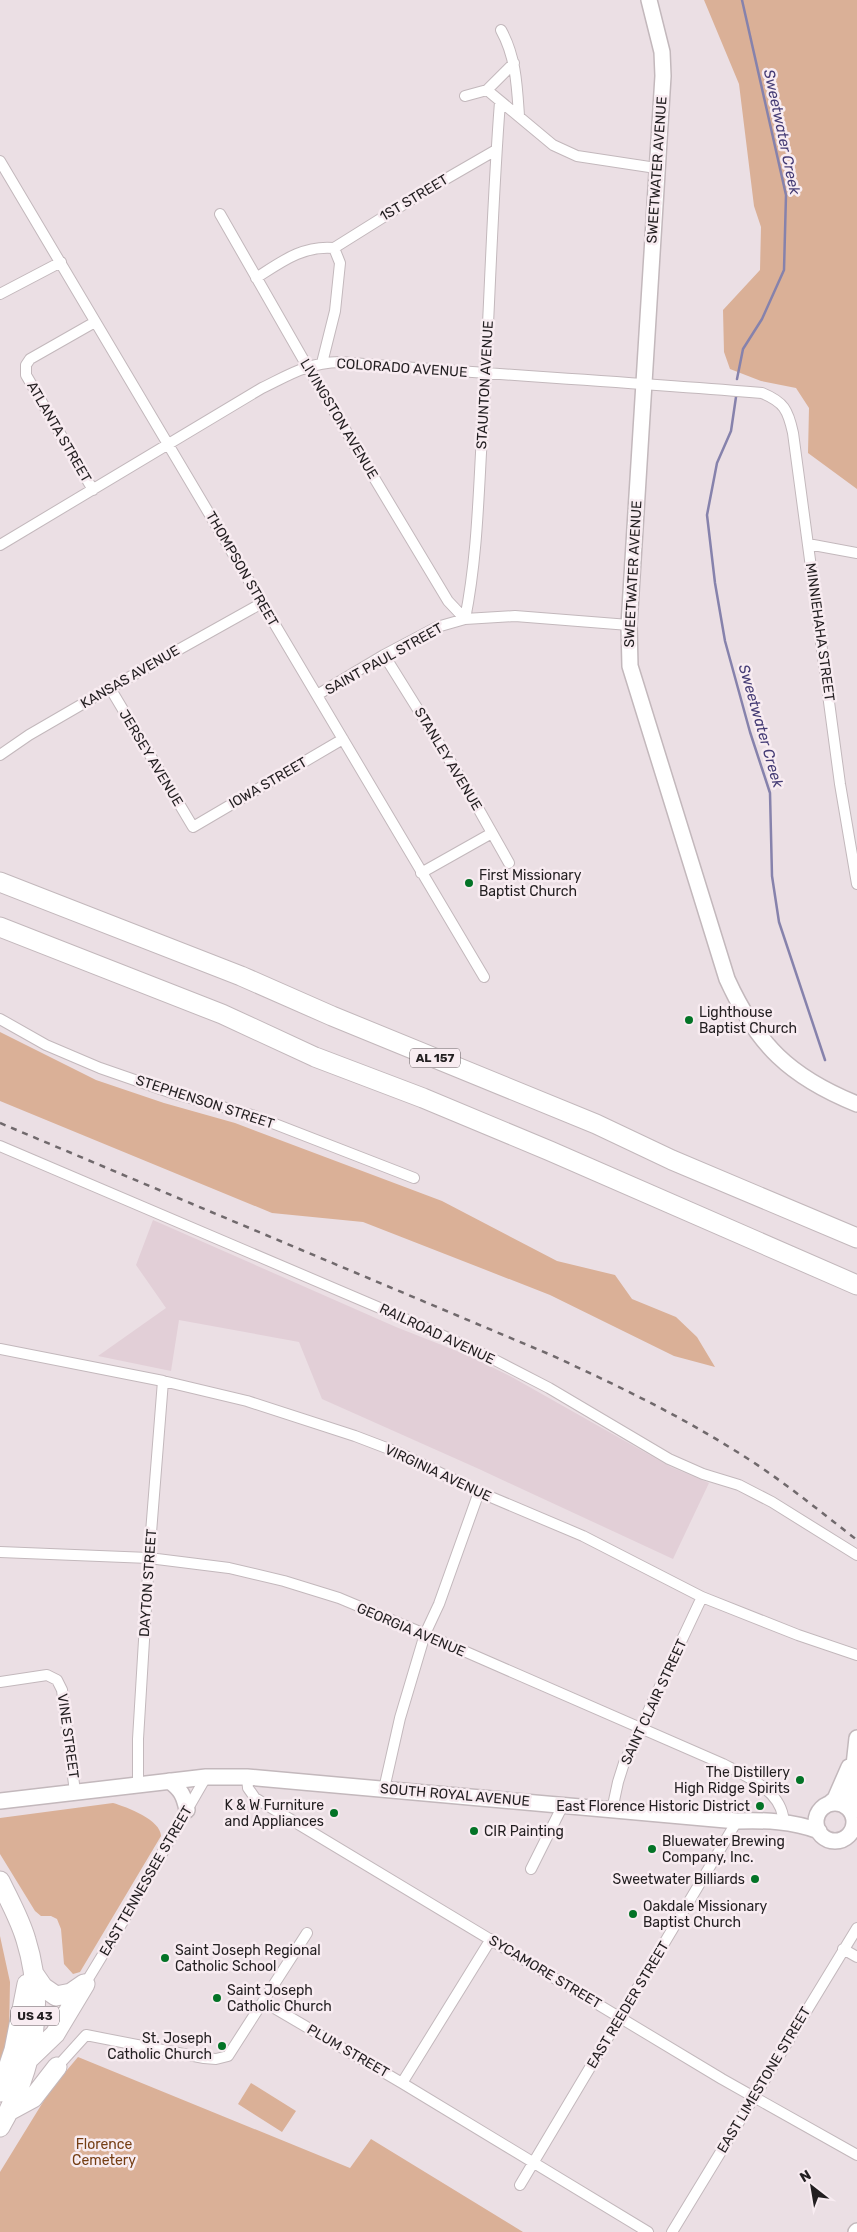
<svg xmlns="http://www.w3.org/2000/svg" width="857" height="2232" font-family="Rubik,sans-serif">
<style>
.built{fill:#e2cfd7}
.green{fill:#dab097}
.lines{fill:none;stroke-linecap:round;stroke-linejoin:round}
.stream{stroke:#8682ac;stroke-width:2.5}
.street-casing{stroke:#c3b8bc;stroke-width:12}
.secondary-casing{stroke:#c3b8bc;stroke-width:18}
.highway-casing{stroke:#c3b8bc;stroke-width:21}
.street{stroke:#fff;stroke-width:10}
.secondary{stroke:#fff;stroke-width:15}
.highway{stroke:#fff;stroke-width:19}
.rail{stroke:#70696c;stroke-width:2.5;stroke-dasharray:6 6;stroke-linecap:butt}
.poi-dot{fill:#037326;stroke:#f8ecf1;stroke-width:2}
.labels{text-anchor:middle;dominant-baseline:central;stroke-width:5;stroke-linejoin:round;paint-order:stroke}
.shield{fill:#f8ecf1;stroke:#635c5f;stroke-width:1}
.shield-label{font-size:12px;font-weight:bold;fill:#231f21}
.street-label{font-size:14px;fill:#231f21;stroke:#f8ecf1}
.poi-label{font-size:14px;fill:#231f21;stroke:#f8ecf1;text-anchor:start}
.park-label{font-size:14px;fill:#753e14;stroke:#f8ecf1}
.water-label{font-size:15px;font-style:italic;fill:#453c75;stroke:#f8ecf1}
</style>
<rect width="100%" height="100%" fill="#ebdfe4"/>
<path class="built" d="M153,1220l243,107 71,28 43,21 161,91 38,16 -36,76 -194,-90 -157,-70 -23,-57 -120,-22 -8,51 -73,-15 68,-48 -30,-43z"/>
<path class="green" d="M704,0h153v489l-49,-36 1,-45 -13,-20 -35,-7 -31,-12 -6,-17 -1,-42 37,-40 1,-43 -7,-21 -15,-122z
M0,1032l96,48 68,23 71,20 207,78 115,60 58,14 17,24 44,18 21,20 18,30 -41,-11 -124,-61 -187,-73 -91,-9 -272,-112z
M113,1803c14,4 48,17 48,33l-81,136 -7,2 -9,-10 -3,-35 -4,-10 -6,-3h-10l-6,-5 -35,-57v-36z
M0,1936l10,46 -1,51 -9,33z
M78,2057l272,111 21,-29 152,93h-523v-60l51,-83z
M251,2083l45,28 -14,21 -44,-28z"/>
<g class="lines">
<path class="stream" d="M737,379l6,-30 19,-30 22,-49 2,-75 -44,-195
M736,397l-5,34 -14,32 -10,52 8,68 10,58 25,91 20,61 2,83 7,46 46,138"/>
<g class="street-casing">
<path id="street" d="M501,30c15,27 16,56 18,86
M487,90l27,-27
M465,96l22,-6 66,55 24,11 79,12
M0,161l484,816
M220,214l87,152 141,235 17,18
M334,248l91,-57 71,-41
M256,278c25,-16 47,-33 78,-30
M0,294l61,-32
M322,363l13,-52 5,-48 -6,-15
M93,490l-67,-115v-10l4,-6 65,-37
M808,544l49,9
M0,545l262,-157c29,-14 45,-25 78,-26 141,12 282,19 422,31 22,9 26,17 31,40l47,351 17,100
M465,619c11,-55 13,-110 16,-166 8,-117 10,-234 19,-351
M384,655l81,130 44,78
M110,688l83,139 150,-88
M317,695l67,-40 53,-28 28,-8 50,-3 114,9
M0,755l29,-20 81,-47 152,-85
M421,873l71,-40
M0,1019l46,26 54,23 75,26 77,21 162,63
M0,1146l422,180 69,32 58,30 120,71 34,15 36,11 33,17 85,53
M0,1349l163,32 84,20 108,35 42,16 82,40 104,44 119,61 96,38 59,20
M0,1552l149,6 80,10 55,13 55,17 86,36 298,130c23,12 55,25 60,52
M0,1682l47,-7 10,5 5,10 13,102
M247,1777l1,11 7,10 467,281 135,76
M138,1785v-46l11,-181 14,-177
M384,1789l16,-71 25,-84 14,-30 40,-112
M612,1810l6,-28 6,-19 78,-166
M531,1869l32,-64
M843,1949l14,8
M85,1984l37,-61 84,-146
M264,2002l138,81 246,149
M57,2067l29,-32 118,23 12,1 12,-3 79,-123
M402,2083l89,-144
M520,2185l217,-364
M672,2232l185,-304"/>
</g>
<g class="secondary-casing">
<path id="secondary" d="M649,0l13,52 1,24 -34,549 1,41 97,313c30,66 63,98 130,125
M169,1781c12,8 15,15 18,29
M0,1801l206,-24h41l490,44c28,-1 55,0 82,10
M816 1822a19 19 0 1 1 38 0a19 19 0 1 1-38 0Z
M829,1804l6,-5 14,-32
M852,1812l-2,-10 7,-64
M856,2232l1,-1"/>
</g>
<g class="highway-casing">
<path id="highway" d="M0,882l241,94 91,40 264,108 76,36 185,78
M0,927l222,87 93,43 108,41 127,53 307,134
M0,1881c9,19 20,38 26,59 20,64 7,130 -26,187
M34,1974l9,13 13,9 15,-3 13,-9
M30,2058l25,-24 30,-50
M0,2092l14,-42 13,-66
M9,2111l24,-13 24,-31"/>
</g>
<use href="#street" class="street"/>
<use href="#secondary" class="secondary"/>
<use href="#highway" class="highway"/>
<path class="rail" d="M0,1123l551,232c63,29 124,58 183,95 43,26 83,59 123,90"/>
</g>
<g class="poi-dot">
<circle cx="469" cy="883" r="5"/>
<circle cx="689" cy="1020" r="5"/>
<circle cx="800" cy="1780" r="5"/>
<circle cx="760" cy="1806" r="5"/>
<circle cx="334" cy="1813" r="5"/>
<circle cx="474" cy="1831" r="5"/>
<circle cx="652" cy="1849" r="5"/>
<circle cx="755" cy="1879" r="5"/>
<circle cx="633" cy="1914" r="5"/>
<circle cx="165" cy="1958" r="5"/>
<circle cx="217" cy="1998" r="5"/>
<circle cx="222" cy="2046" r="5"/>
</g>
<g class="labels">
<g class="shield">
<rect x="410" y="1048.5" width="50" height="19" rx="4"/>
<rect x="11" y="2006.5" width="48" height="19" rx="4"/>
</g>
<g class="shield-label">
<text x="435" y="1058">AL 157</text>
<text x="35" y="2016">US 43</text>
</g>
<g class="street-label">
<text transform="translate(657 170) rotate(-86)">SWEETWATER AVENUE</text>
<text transform="translate(414 198) rotate(-31)">1ST STREET</text>
<text transform="translate(402 368) rotate(4)">COLORADO AVENUE</text>
<text transform="translate(485 385) rotate(-87)">STAUNTON AVENUE</text>
<text transform="translate(339 419) rotate(59)">LIVINGSTON AVENUE</text>
<text transform="translate(59 432) rotate(60)">ATLANTA STREET</text>
<text transform="translate(242 569) rotate(60)">THOMPSON STREET</text>
<text transform="translate(633 574) rotate(-87)">SWEETWATER AVENUE</text>
<text transform="translate(820 632) rotate(82)">MINNIEHAHA STREET</text>
<text transform="translate(384 659) rotate(-29)">SAINT PAUL STREET</text>
<text transform="translate(130 677) rotate(-30)">KANSAS AVENUE</text>
<text transform="translate(151 758) rotate(59)">JERSEY AVENUE</text>
<text transform="translate(448 759) rotate(59)">STANLEY AVENUE</text>
<text transform="translate(268 783) rotate(-30)">IOWA STREET</text>
<text transform="translate(205 1102) rotate(18)">STEPHENSON STREET</text>
<text transform="translate(437 1334) rotate(25)">RAILROAD AVENUE</text>
<text transform="translate(438 1473) rotate(25)">VIRGINIA AVENUE</text>
<text transform="translate(148 1583) rotate(-86)">DAYTON STREET</text>
<text transform="translate(411 1630) rotate(23)">GEORGIA AVENUE</text>
<text transform="translate(654 1702) rotate(-65)">SAINT CLAIR STREET</text>
<text transform="translate(68 1736) rotate(82)">VINE STREET</text>
<text transform="translate(455 1795) rotate(5)">SOUTH ROYAL AVENUE</text>
<text transform="translate(146 1881) rotate(-60)">EAST TENNESSEE STREET</text>
<text transform="translate(545 1972) rotate(31)">SYCAMORE STREET</text>
<text transform="translate(628 2005) rotate(-59)">EAST REEDER STREET</text>
<text transform="translate(348 2051) rotate(30)">PLUM STREET</text>
<text transform="translate(764 2080) rotate(-59)">EAST LIMESTONE STREET</text>
</g>
<g class="poi-label">
<text x="479" y="875">First Missionary<tspan x="479" dy="16">Baptist Church</tspan></text>
<text x="699" y="1012">Lighthouse<tspan x="699" dy="16">Baptist Church</tspan></text>
<text x="790" y="1772" text-anchor="end">The Distillery<tspan x="790" dy="16">High Ridge Spirits</tspan></text>
<text x="324" y="1805" text-anchor="end">K &amp; W Furniture<tspan x="324" dy="16">and Appliances</tspan></text>
<text x="750" y="1806" text-anchor="end">East Florence Historic District</text>
<text x="484" y="1831">CIR Painting</text>
<text x="662" y="1841">Bluewater Brewing<tspan x="662" dy="16">Company, Inc.</tspan></text>
<text x="745" y="1879" text-anchor="end">Sweetwater Billiards</text>
<text x="643" y="1906">Oakdale Missionary<tspan x="643" dy="16">Baptist Church</tspan></text>
<text x="175" y="1950">Saint Joseph Regional<tspan x="175" dy="16">Catholic School</tspan></text>
<text x="227" y="1990">Saint Joseph<tspan x="227" dy="16">Catholic Church</tspan></text>
<text x="212" y="2038" text-anchor="end">St. Joseph<tspan x="212" dy="16">Catholic Church</tspan></text>
</g>
<g class="park-label">
<text x="104" y="2144">Florence<tspan x="104" dy="16">Cemetery</tspan></text>
</g>
<g class="water-label">
<text transform="translate(782 132) rotate(78)">Sweetwater Creek</text>
<text transform="translate(761 726) rotate(74)">Sweetwater Creek</text>
</g>
</g>
<g transform="translate(812 2187) rotate(329)" stroke="#f8ecf1" stroke-width="4" paint-order="stroke">
<path d="M0-4L9 19L0 12L-9 19Z" fill="#231f21"/>
<text y="-8" font-size="14" font-weight="bold" text-anchor="middle" fill="#231f21">N</text>
</g>
</svg>
